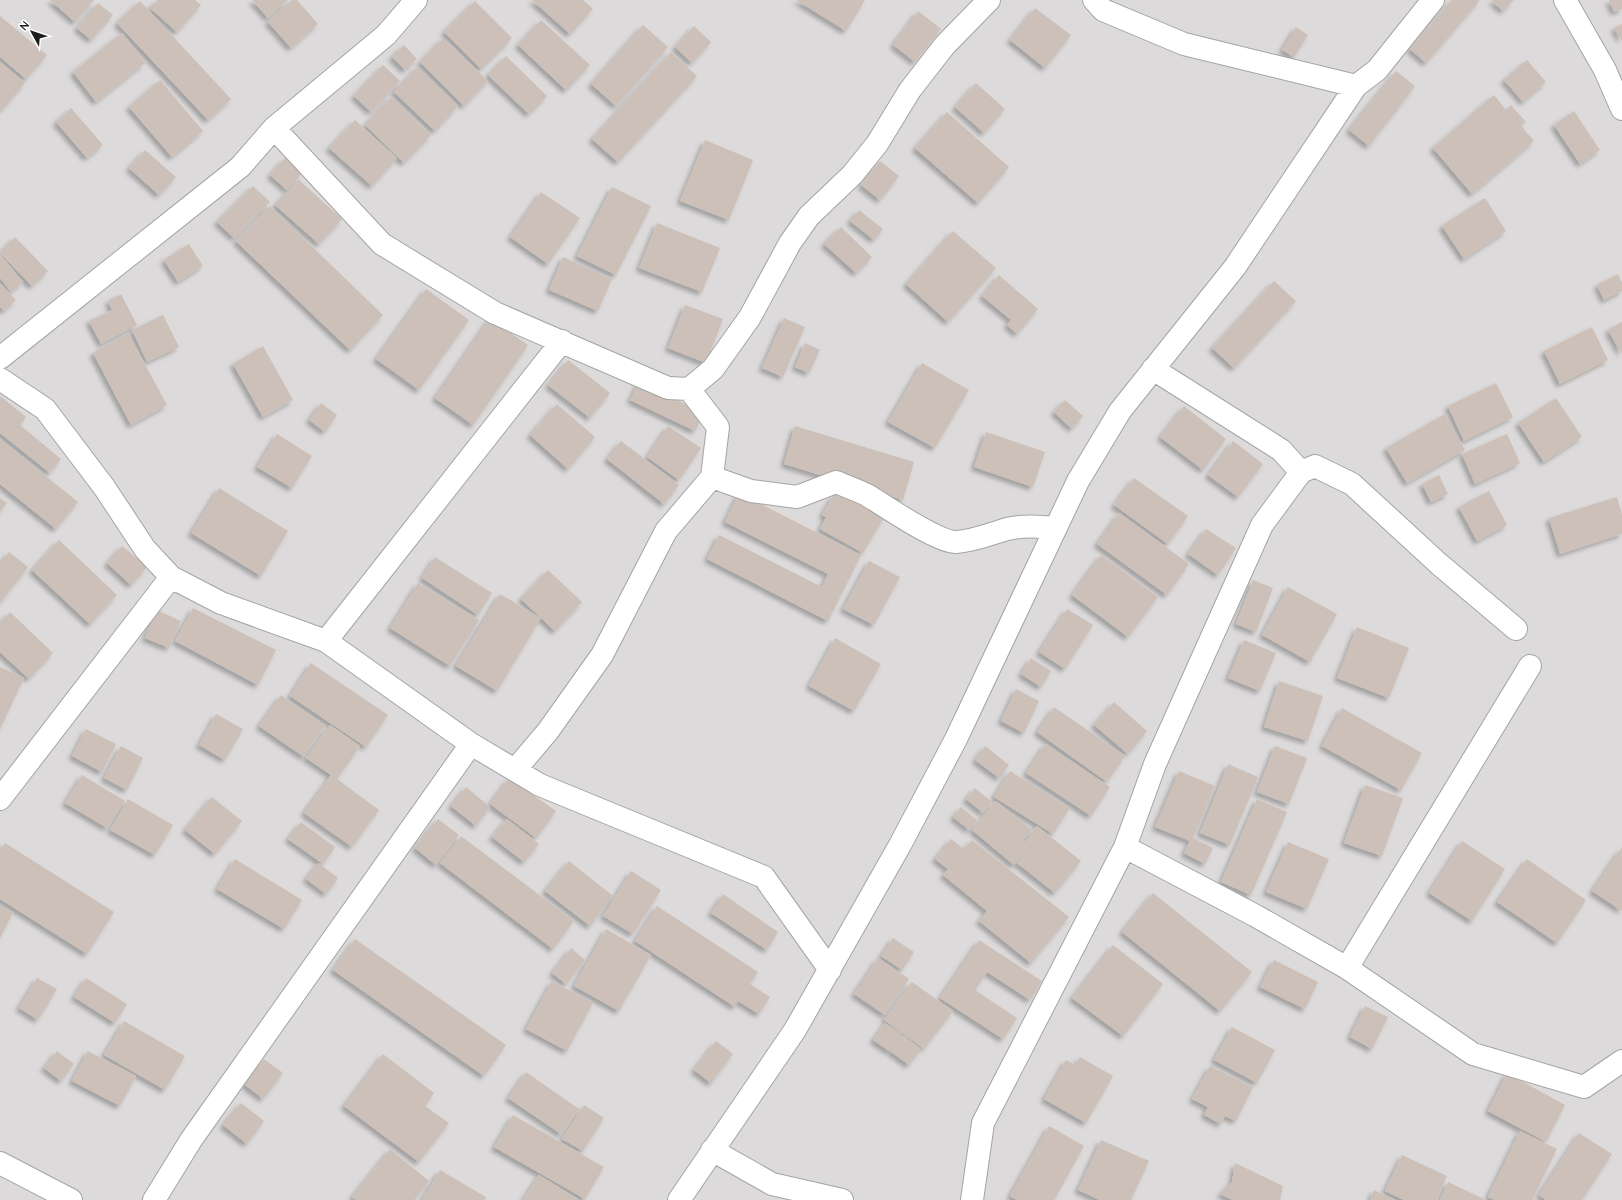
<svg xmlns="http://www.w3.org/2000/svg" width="1622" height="1200" font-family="Quicksand,sans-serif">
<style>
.residential{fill:#dcdada}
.building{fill:#ccc0b8;filter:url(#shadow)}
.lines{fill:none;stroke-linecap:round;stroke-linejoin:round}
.street-casing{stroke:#a4a4a4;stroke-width:24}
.street{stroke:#fff;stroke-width:22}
</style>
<defs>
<filter id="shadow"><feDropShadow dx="-3.5" dy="3.5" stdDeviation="2" flood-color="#0004"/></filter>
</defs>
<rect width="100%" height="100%" fill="#f0eae2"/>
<path class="residential" d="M0,0h1622v1200h-1622z"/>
<path class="building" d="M50,0h44l-19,22z
M158,0h37l6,5 -24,27 -27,-24z
M252,0h36l-20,18z
M292,0h5l21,24 -27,24 -23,-26z
M532,0h51l10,9 -23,25z
M796,0h69l-19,31z
M1452,0h28l-54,63 -16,-14z
M1491,0h23l-11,11z
M1609,0h13v9l-8,3z
M140,1l91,98 -23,21 -91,-97z
M475,1l37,37 -31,31 -37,-37z
M98,3l15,12 -22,25 -14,-12z
M1035,8l36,27 -26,33 -35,-28z
M918,11l23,18 -26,33 -22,-17z
M0,16l47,39 -21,24 -26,-22z
M541,20l49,45 -24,25 -48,-45z
M1622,24v17l-8,-13z
M643,25l25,22 -52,59 -25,-22z
M694,26l17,16 -19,21 -17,-16z
M1296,27l12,8 -14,22 -12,-7z
M122,33l23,30 -49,39 -23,-30z
M443,38l45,43 -24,25 -44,-44z
M404,45l13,14 -12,11 -13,-13z
M671,52l26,24 -79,86 -26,-23z
M506,56l41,40 -18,18 -41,-39z
M1527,60l19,22 -23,20 -19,-22z
M0,62l25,21 -24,28 -1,-1z
M383,65l17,16 -29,31 -17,-16z
M417,67l41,39 -23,25 -41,-39z
M1396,71l19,15 -46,60 -20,-16z
M160,80l43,51 -31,26 -43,-50z
M976,83l29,26 -21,24 -29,-26z
M1494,95l12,15 5,-5 15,17 -5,4 13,15 -62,53 -39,-46z
M391,97l40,38 -27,28 -39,-38z
M71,108l32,37 -16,13 -31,-36z
M1574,111l26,39 -20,14 -26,-39z
M947,112l62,55 -31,36 -63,-55z
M355,120l42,38 -25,28 -43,-38z
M705,140l48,20 -24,60 -49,-19z
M145,150l31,27 -17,18 -30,-27z
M285,158l17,15 -15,17 -17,-15z
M880,161l19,15 -19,24 -19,-15z
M299,180l43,39 -23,25 -44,-39z
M253,186l17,16 -36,36 -17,-16z
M612,187l39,19 -35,69 -39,-19z
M541,192l39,26 -32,46 -38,-27z
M1485,198l21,33 -42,28 -22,-33z
M270,206l113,109 -33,35 -114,-109z
M859,210l24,19 -9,11 -24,-19z
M657,223l63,25 -18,44 -63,-24z
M841,227l31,30 -16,16 -32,-29z
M953,231l43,37 -48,54 -42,-38z
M15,237l33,34 -16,15 -32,-33z
M189,244l14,22 -25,16 -14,-22z
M0,254l23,28 -12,10 -11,-14z
M563,257l49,22 -14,32 -49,-21z
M1618,274l4,9v8l-18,9 -7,-15z
M999,275l39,34 -21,25 -10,-9 4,-5 -29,-24z
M1274,281l22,20 -62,67 -22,-20z
M0,283l16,17 -12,11 -4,-4z
M426,289l43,31 -50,70 -43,-31z
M121,294l16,31 -36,19 -12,-23 23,-11 -4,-9z
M685,305l38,14 -17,44 -38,-15z
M163,315l16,32 -32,15 -15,-32z
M490,318l38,27 -55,80 -38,-27z
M784,318l21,9 -22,50 -21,-9z
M1622,322v30l-1,1 -13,-23z
M1592,327l16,33 -48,24 -16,-33z
M128,333l39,72 -36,20 -38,-72z
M805,343l15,7 -11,23 -14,-6z
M263,346l30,54 -30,17 -30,-53z
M568,360l42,33 -20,25 -42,-33z
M922,363l47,27 -34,58 -47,-26z
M639,382l65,31 -9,18 -65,-31z
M1496,383l17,34 -49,24 -16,-35z
M0,396l26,21 -6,8 41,34 -11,14 -50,-40z
M1556,398l26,39 -38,25 -26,-39z
M1065,400l18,16 -11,13 -18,-17z
M321,403l16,12 -12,17 -16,-12z
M557,404l38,33 -27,32 -38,-34z
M1184,406l42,33 -23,31 -43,-33z
M1445,414l20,36 -58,33 -21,-35z
M668,426l33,22 -22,32 -32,-23z
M795,426l119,36 -11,38 -119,-36z
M986,432l59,20 -12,35 -59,-20z
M277,434l35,22 -20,32 -35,-21z
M1507,434l13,29 -45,21 -13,-30z
M0,439l78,63 -22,27 -56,-45z
M621,441l58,44 -15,19 -57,-45z
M1233,441l30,23 -25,33 -30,-22z
M1439,475l9,19 -17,8 -9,-18z
M1134,478l54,38 -20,28 -54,-39z
M844,487l43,25 -24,41 -43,-24 6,-12 -4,-2 12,-21 4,3z
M219,488l69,43 -27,45 -70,-43z
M1489,491l18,34 -30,16 -18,-34z
M739,493l122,62 -33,66 -121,-62 12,-24 103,52 6,-13 -103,-52z
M1617,497l5,17v20l-62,20 -11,-36z
M0,498l7,5 -7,9z
M1119,513l70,51 -22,31 -70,-51z
M1206,529l30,19 -18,27 -30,-21z
M59,540l58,55 -27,29 -58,-54z
M122,546l25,21 -16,18 -24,-22z
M9,552l19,15 -28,36v-39z
M1101,555l57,42 -30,40 -56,-42z
M435,557l57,36 -14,22 -56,-37z
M869,561l31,16 -26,48 -31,-16z
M548,570l34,32 -27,29 -34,-32z
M1253,580l20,8 -17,44 -20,-8z
M418,583l61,37 -29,46 -60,-38z
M1288,587l49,27 -27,48 -48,-27z
M500,594l41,24 -44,73 -41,-25z
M193,608l83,42 -18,35 -83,-44z
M1067,609l26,16 -28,44 -26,-17z
M157,610l24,11 -12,27 -24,-10z
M10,612l43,41 -24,26 -29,-27v-29z
M1357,627l52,21 -20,50 -52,-20z
M835,638l46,26 -27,47 -45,-25z
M1244,640l32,13 -16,38 -32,-13z
M1031,658l20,13 -10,16 -20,-13z
M311,663l77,52 -22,32 -76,-51z
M0,667l24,11 -24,51z
M1279,681l44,15 -15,45 -44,-14z
M1016,689l23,12 -15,32 -23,-12z
M281,695l44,31 -21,31 -45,-31z
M1114,702l33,29 -19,23 -34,-29z
M1054,707l71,49 -18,26 -70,-50z
M1342,708l80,45 -21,37 -79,-44z
M216,714l27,15 -18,31 -26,-15z
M330,725l30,21 -23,33 42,31 -27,37 -48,-34 27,-38 -25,-17z
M86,729l30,15 -14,28 -30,-16z
M1045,744l65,43 -19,29 -65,-43z
M121,746l22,12 -16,32 -23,-12z
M985,746l24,19 -10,13 -24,-18z
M1275,746l32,12 -18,46 -32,-12z
M1228,764l30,13 -28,68 -30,-12z
M1010,771l60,37 -17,26 -59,-37z
M1179,771l36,15 -22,52 20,10 -8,16 -21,-11 6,-12 -35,-14z
M82,775l43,26 -18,27 -42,-25z
M509,778l47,33 -20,27 -46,-34z
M1365,785l38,13 -21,58 -38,-13z
M466,787l24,20 -14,19 -25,-20z
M975,788l17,14 -9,11 -17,-14z
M212,797l30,24 -27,33 -30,-24z
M128,799l45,26 -18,30 -45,-25z
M1257,799l30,13 -36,83 -30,-13z
M996,801l36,29 -9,10 7,6 -16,19 -42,-35z
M961,807l16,13 -8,10 -16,-13z
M438,819l21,16 -23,30 -21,-17z
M507,819l32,25 -15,18 -32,-25z
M301,822l34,25 -12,17 -35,-25z
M1037,826l44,35 -26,32 -38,-30 14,-17 -5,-5z
M461,836l113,85 -21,28 -113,-86z
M951,839l13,10 8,-9 97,77 -38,46 -52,-42 8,-10 -44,-36 5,-6 -13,-10z
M1462,841l43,28 -33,52 -43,-28z
M1288,842l41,17 -22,50 -41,-17z
M5,843l109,69 -27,42 -87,-55v-49z
M1622,847v64l-30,-20z
M235,859l67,41 -18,29 -67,-40z
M1527,859l59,41 -29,43 -60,-41z
M569,861l44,35 -23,30 -45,-35z
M318,863l20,15 -12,16 -20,-15z
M631,871l30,19 -28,44 -30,-18z
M1153,893l99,79 -32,39 -98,-79z
M723,894l55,38 -11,18 -56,-37z
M0,906l13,7 -13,25z
M657,906l101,66 -8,12 20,13 -11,17 -21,-13 -3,6 -100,-66z
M606,929l45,26 -32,56 -45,-25z
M893,938l21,14 -12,18 -21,-14z
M355,939l151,106 -22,31 -151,-106z
M979,940l63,41 -12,19 -43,-28 -12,18 42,28 -14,21 -63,-41z
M1113,945l50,39 -40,52 -51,-38z
M571,948l14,12 -19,24 -14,-11z
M878,958l31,21 -24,36 -31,-21z
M1274,960l44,22 -13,27 -45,-22z
M37,978l20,11 -19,31 -19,-12z
M86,978l41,26 -12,19 -41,-26z
M552,981l41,22 -26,48 -41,-22z
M912,982l41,29 -29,38 -40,-29z
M1365,1006l23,11 -16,32 -22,-12z
M124,1021l61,35 -20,34 -61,-35z
M885,1023l17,11 -13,17 -16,-11z
M1232,1027l43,23 -18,33 -43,-23z
M903,1035l18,14 -12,16 -19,-14z
M716,1041l17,13 -22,29 -17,-13z
M57,1051l17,13 -13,17 -17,-13z
M88,1051l48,25 -16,30 -48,-25z
M383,1054l51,39 -9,13 24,17 -30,39 -75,-56z
M1080,1057l33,19 -27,47 -42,-24 22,-39 9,5z
M264,1059l19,14 -20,26 -19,-15z
M1210,1066l43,21 -17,34 -11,-5 -4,8 -17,-9 4,-8 -16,-8z
M526,1072l53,37 -18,25 -53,-36z
M1507,1073l58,32 -19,37 -58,-31z
M241,1103l23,18 -17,23 -24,-19z
M584,1105l20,13 -21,33 -21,-12z
M513,1115l91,52 -19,32 -91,-52z
M1049,1126l35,20 -30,54h-37l-7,-4z
M1520,1131l37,18 -25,51h-37l-7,-3z
M1579,1133l33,21 -30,46h-36l-7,-5z
M1101,1140l48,21 -18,39h-31l-22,-10z
M390,1149l39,32 -15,19h-58l-4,-3z
M1402,1155l45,21 -11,24h-32l-19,-9z
M1235,1163l48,23 -3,14h-47l-13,-6 12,-12z
M440,1170l46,27 -1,3h-63z
M539,1175l40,25h-56z
M1448,1182l38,18h-46z
M1374,1190l21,10h-25z"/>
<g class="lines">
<g class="street-casing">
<path id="street" d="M1094,0l9,10 81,34 172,42
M1565,0l40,70 17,39
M274,128l108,116 113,69 173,75 21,1 24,-20 37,-52 40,-74 19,-27 43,-41 25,-31 33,-54 35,-45 44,-45
M0,358l240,-191 34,-39 112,-93 30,-35
M0,379l45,30 59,78 41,62 26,28 50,26 105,38 145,103 69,41 224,92 66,93
M1301,472l14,-6 37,18 87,80 77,65
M712,477l39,14 46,6 39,-15c10,4 21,8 31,13 18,11 70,47 89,47 18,-1 34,-8 51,-13 16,-4 32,-3 49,-1
M326,641l236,-300
M515,770l33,-39 54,-76 64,-124 46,-54 6,-50 -29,-38
M0,799l171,-222
M1125,847l131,69 91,52 126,86 111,33 38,-26
M1347,968l183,-302
M712,1150l60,34 70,16
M0,1163l71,37
M154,1200l37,-60 280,-396
M679,1200l116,-170 105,-185 56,-106 122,-258 42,-70 115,-144 121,-181 21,-16 56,-70
M972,1200l11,-77 142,-276 30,-83 107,-239 39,-53 -20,-22 -128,-81"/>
</g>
<use href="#street" class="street"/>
</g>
<g transform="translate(32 32) rotate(310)" stroke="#ffffff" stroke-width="3" paint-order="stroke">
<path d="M0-3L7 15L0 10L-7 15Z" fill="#1d1d1d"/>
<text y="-6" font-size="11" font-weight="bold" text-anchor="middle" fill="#1d1d1d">N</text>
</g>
</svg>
